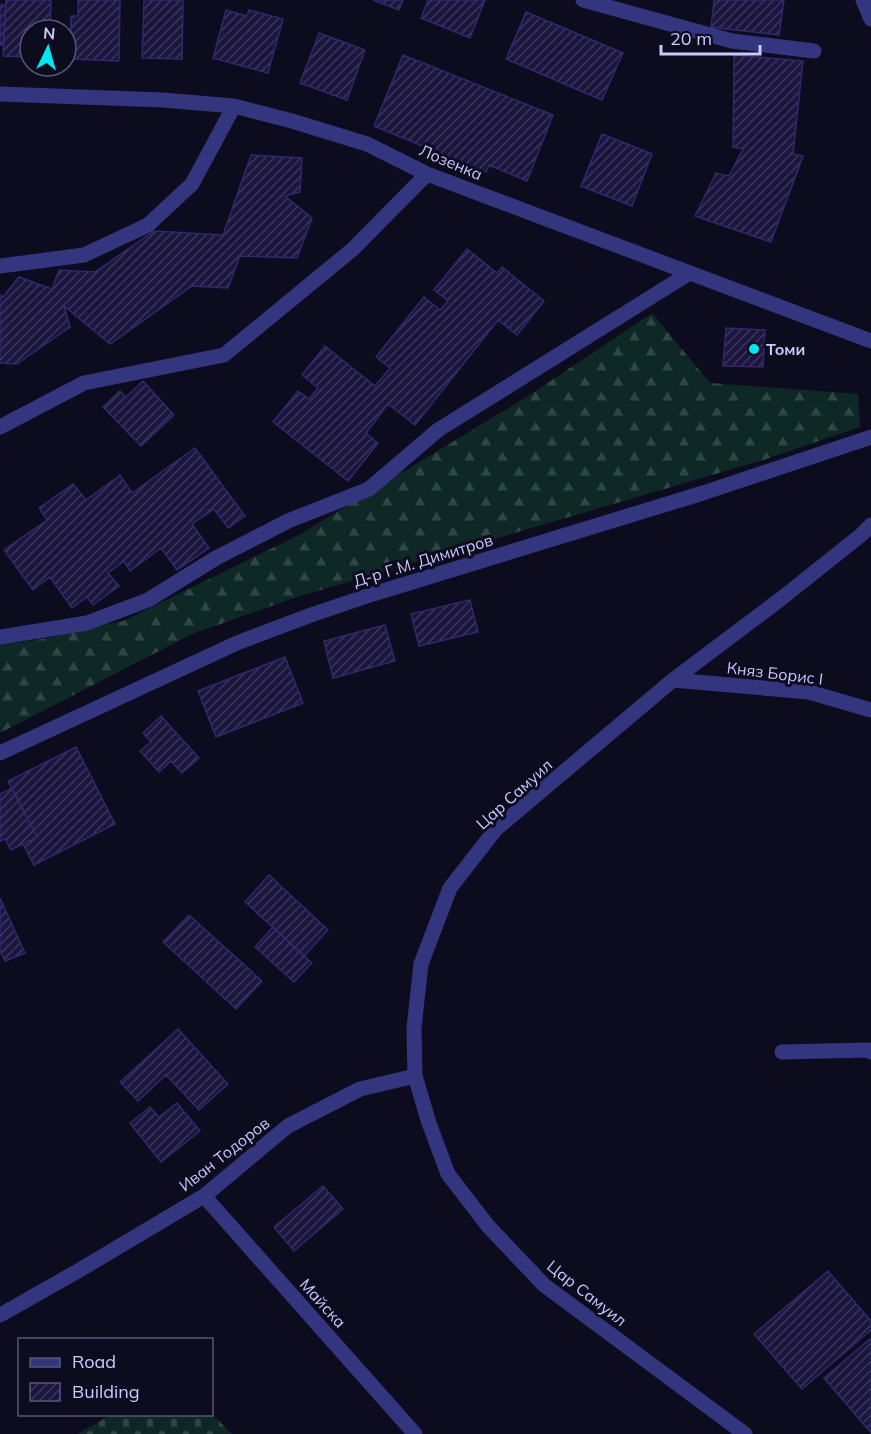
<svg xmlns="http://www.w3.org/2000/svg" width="871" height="1434" font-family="Mulish,sans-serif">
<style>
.forest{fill:url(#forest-firs)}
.cemetery{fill:url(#cemetery-stones)}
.building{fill:url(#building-hatch);stroke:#31276c;stroke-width:1.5}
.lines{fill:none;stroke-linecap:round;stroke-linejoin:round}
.minor{stroke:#34357f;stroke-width:15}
.poi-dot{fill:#00e6f2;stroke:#0d0b1e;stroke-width:2}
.labels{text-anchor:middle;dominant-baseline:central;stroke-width:6;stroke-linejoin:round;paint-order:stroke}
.street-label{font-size:16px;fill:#cbc7ff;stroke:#0d0b1e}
.poi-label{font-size:16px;font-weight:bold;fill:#cbc7ff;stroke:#0d0b1e;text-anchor:start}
</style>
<defs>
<pattern id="forest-firs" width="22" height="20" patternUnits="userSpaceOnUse" patternTransform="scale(1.5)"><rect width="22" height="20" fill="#0e2825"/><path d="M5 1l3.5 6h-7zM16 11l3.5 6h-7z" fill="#304646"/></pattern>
<pattern id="cemetery-stones" width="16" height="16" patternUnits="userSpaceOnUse" patternTransform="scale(1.5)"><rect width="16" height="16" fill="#0e2825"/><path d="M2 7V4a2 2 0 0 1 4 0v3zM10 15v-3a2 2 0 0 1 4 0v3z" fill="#304646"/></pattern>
<pattern id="building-hatch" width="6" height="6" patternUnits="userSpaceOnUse" patternTransform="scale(1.5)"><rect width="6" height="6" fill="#1c163f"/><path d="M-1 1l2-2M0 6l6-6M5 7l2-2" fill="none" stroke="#3c365c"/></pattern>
</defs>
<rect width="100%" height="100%" fill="#0d0b1e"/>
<path class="forest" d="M652,313l58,70 148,11 2,33 -97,33 -466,137 -105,37 -192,99v-88l42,-6 81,-18 176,-86 229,-139z"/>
<path class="cemetery" d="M212,1414l20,20h-155l34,-19z"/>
<path class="building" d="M6,0h45l-1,30h-20v27l-27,-1z
M78,0h42l-1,61 -49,-2 1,-43h7z
M144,0h39l-1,59 -40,-1z
M373,0h30l-4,10z
M428,0h57l-15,38 -49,-20z
M714,0h70l-5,35 -68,-8z
M0,5h6l-3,40h-3z
M226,10l21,6 2,-6 34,9 -15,54 -55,-15z
M526,12l97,41 -21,47 -96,-41z
M319,33l46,17 -18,50 -47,-17z
M403,55l150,60 -26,66 -38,-16 -3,7 -112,-46z
M734,55l69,6 -10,93 10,2 -32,86 -76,-26 21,-43 13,3 14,-27 -10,-2z
M602,134l50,20 -20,52 -51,-20z
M251,155l51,3 -2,34 -15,4 27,22 -15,40 -57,-2 -12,32 -36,-2 -82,58 -46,-38 6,21 -53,37 -17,-1v-68l3,2 16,-20 33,12 7,-19 36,2 59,-41 69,4z
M467,249l30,24 5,-6 42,34 -27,34 -19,-15 -83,105 -27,-21 -22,29 12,10 -30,38 -75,-59 25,-31 11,8 9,-11 -16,-13 23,-29 50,40 15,-18 -14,-11 48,-60 16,13 8,-9 -14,-11z
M726,328l39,2 -2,37 -40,-1z
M143,381l31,34 -33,31 -38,-39 17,-16 6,6z
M195,448l50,68 -17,12 -14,-19 -22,15 17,24 -32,22 -16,-22 -31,23 -6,-10 -16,12 11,13 -26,19 -6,-8 -15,11 -22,-31 -17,13 -29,-40 43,-30 -8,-12 34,-24 13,16 34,-25 12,18z
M470,600l8,32 -59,14 -8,-32z
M385,625l10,36 -62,17 -9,-37z
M285,657l18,46 -87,34 -18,-46z
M161,716l38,42 -17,15 -11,-12 -12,11 -19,-21 11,-9 -8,-9z
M76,747l39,77 -81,41 -11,-21 14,-7 -29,-56z
M12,788l25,49 -26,13 -6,-11 -5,2v-47z
M269,875l59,55 -24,26 -59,-54z
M0,898l25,55 -20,8 -5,-10z
M189,915l73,66 -26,28 -73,-67z
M273,927l39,36 -18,19 -39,-35z
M178,1029l50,55 -29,26 -33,-35 -28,26 -18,-19z
M177,1103l23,28 -39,31 -31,-39 20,-16 9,10z
M323,1186l20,23 -49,42 -20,-24z
M828,1271l43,50v9l-69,59 -48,-55z
M871,1338v95l-47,-55z"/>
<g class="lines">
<path class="minor" d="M583,0l149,41 82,10
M863,0l8,19
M0,94l163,6 71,6 58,15 75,23 60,30 444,167
M0,266l84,-11 64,-30 44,-41 42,-78
M0,427l84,-44 140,-28 129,-106 74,-75
M0,637l87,-14 61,-23 68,-42 72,-37 81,-32 69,-59 250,-156
M673,680l136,12 62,18
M0,753l237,-110 74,-28 62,-21 330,-101 168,-56
M782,1052l86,-2 3,2
M204,1196l211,238
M0,1315l78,-44 126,-75 84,-70 72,-37 55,-13
M745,1434l-201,-149 -56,-59 -40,-52 -19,-51 -14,-47 -1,-48 7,-64 29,-76 46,-59 177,-149 109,-82 79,-63 10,-10"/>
</g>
<circle class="poi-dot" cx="754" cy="349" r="6"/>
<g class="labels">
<g class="street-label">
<text transform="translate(451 162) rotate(23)">Лозенка</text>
<text transform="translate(423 560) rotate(-17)">Д-р Г.М. Димитров</text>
<text transform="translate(775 673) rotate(7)">Княз Борис I</text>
<text transform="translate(514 794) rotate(-42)">Цар Самуил</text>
<text transform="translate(224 1154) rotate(-38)">Иван Тодоров</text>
<text transform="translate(587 1293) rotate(38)">Цар Самуил</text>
<text transform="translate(323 1303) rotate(48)">Майска</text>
</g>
<g class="poi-label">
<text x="766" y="349">Томи</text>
</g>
</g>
<rect x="18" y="1338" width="195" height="78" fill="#0d0b1e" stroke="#595678" stroke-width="1.5"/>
<rect x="30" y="1358" width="30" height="9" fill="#34357f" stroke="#595678" stroke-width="1.5"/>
<text x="72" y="1368" font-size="18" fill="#cbc7ff">Road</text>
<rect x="30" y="1383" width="30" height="18" fill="url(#building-hatch)" stroke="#595678" stroke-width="1.5"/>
<text x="72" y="1398" font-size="18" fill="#cbc7ff">Building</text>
<g transform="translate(48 48) rotate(5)"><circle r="28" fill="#0d0b1e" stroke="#595678" stroke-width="1.5"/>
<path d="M0-4.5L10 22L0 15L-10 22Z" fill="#00e6f2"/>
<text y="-9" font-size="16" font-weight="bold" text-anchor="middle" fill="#cbc7ff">N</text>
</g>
<path d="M661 45v9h99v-9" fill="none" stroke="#cbc7ff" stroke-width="3"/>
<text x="670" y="45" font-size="18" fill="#cbc7ff" stroke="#0d0b1e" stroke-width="4.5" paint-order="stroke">20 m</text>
</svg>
